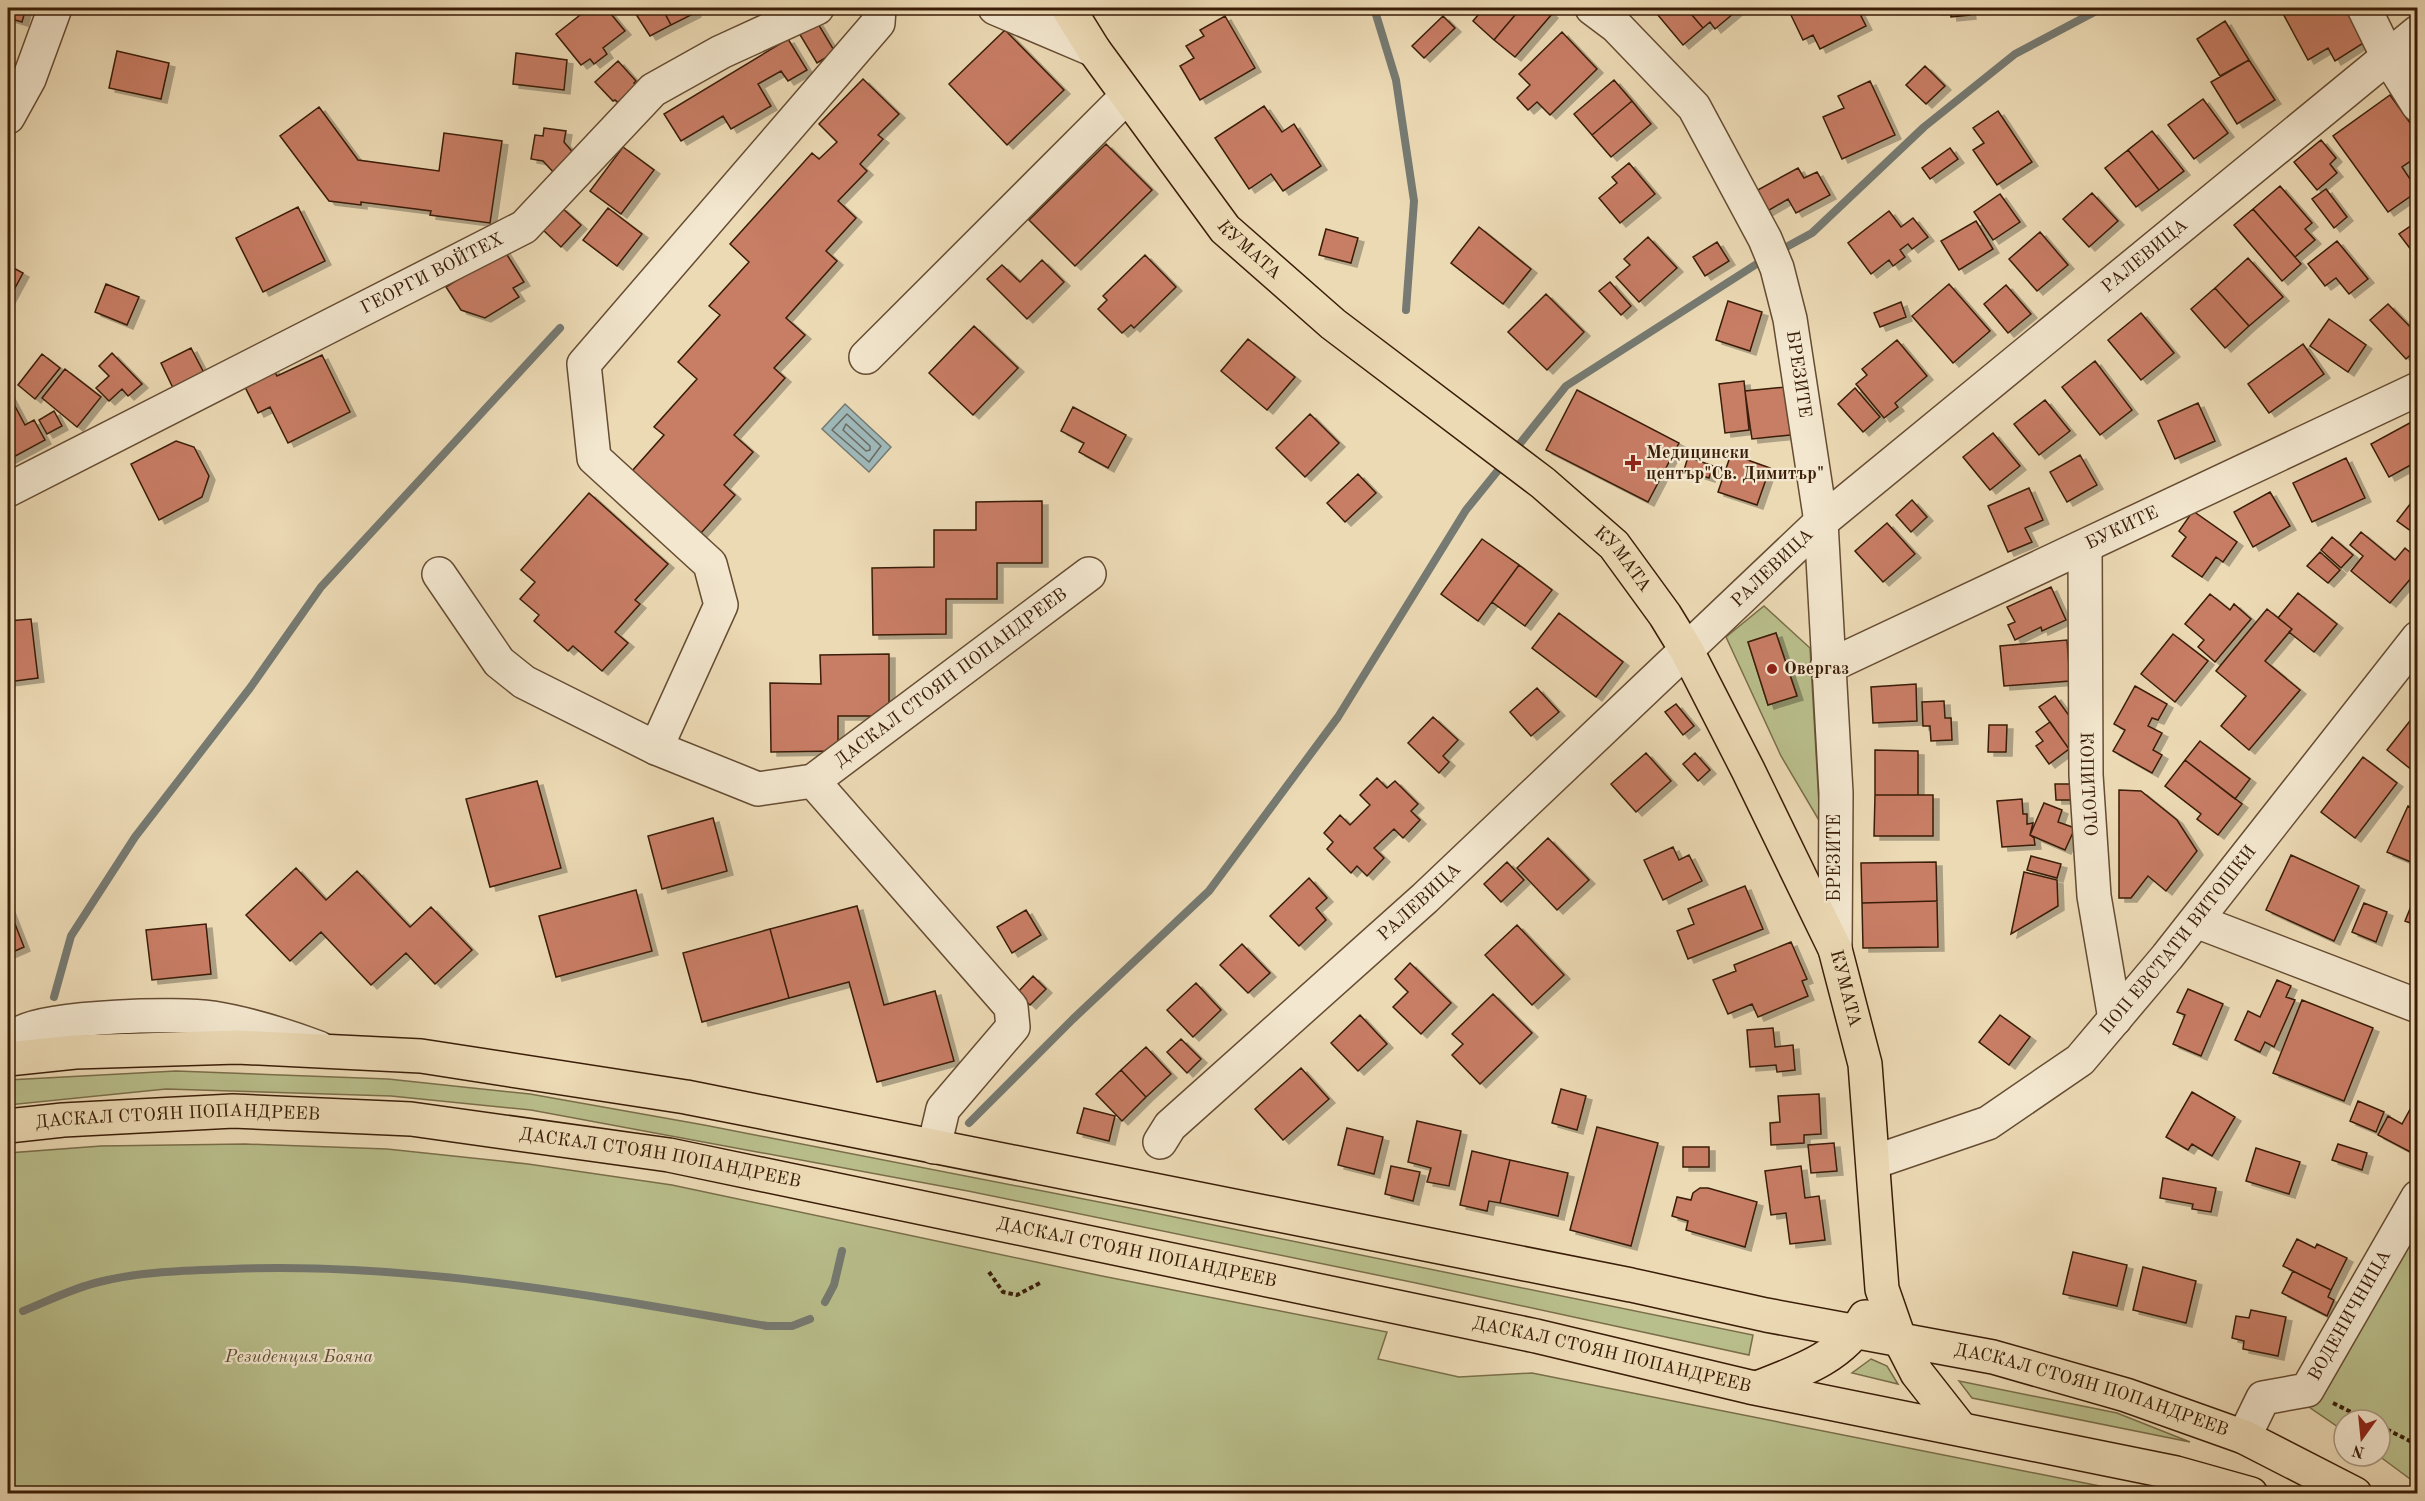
<svg xmlns="http://www.w3.org/2000/svg" width="2425" height="1501" font-family="'Old Standard TT',serif">
<style>
.green{fill:#b9bf8c;stroke:#7a6e4a;stroke-width:1.5;fill-rule:evenodd}
.water{fill:#9eb8b9;stroke:#767a72;stroke-width:1.5}
.lines{fill:none;stroke-linecap:round;stroke-linejoin:round}
.shore{stroke:#6c6a60;stroke-width:1.5}
.stream{stroke:#767a72;stroke-width:8}
.building{fill:#c87d65;stroke:#3a1d07;stroke-width:1.5;filter:url(#shadow)}
.minor-casing{stroke:#664c32;stroke-width:36}
.major-casing{stroke:#3a1d07;stroke-width:36}
.path{stroke:#3a1d07;stroke-width:4;stroke-dasharray:4.5 3;stroke-linecap:butt}
.minor{stroke:#f3e7cf;stroke-width:33}
.major{stroke:#ecdab5;stroke-width:33}
.poi-dot{fill:#8f2418;stroke:#f3e7cf;stroke-width:2}
.labels{text-anchor:middle;dominant-baseline:central;stroke-width:4.5;stroke-linejoin:round;paint-order:stroke}
.street-label{font-size:18px;fill:#3a1d07;stroke:#f3e7cf}
.poi-label{font-size:18px;font-weight:bold;fill:#3a1d07;stroke:#f3e7cf;text-anchor:start}
.park-label{font-size:18px;font-style:italic;fill:#604e2f;stroke:#f3e7cf}
</style>
<defs>
<filter id="shadow"><feDropShadow dx="6" dy="4" stdDeviation="0" flood-color="#0004"/></filter>
</defs>
<rect width="100%" height="100%" fill="#ecdab5"/>
<filter id="stains"><feTurbulence type="fractalNoise" baseFrequency=".00333" numOctaves="4"/><feColorMatrix values="0 0 0 0 .2 0 0 0 0 .09 0 0 0 0 .02 0 0 0 .5 -.17"/></filter>
<radialGradient id="worn" r=".72"><stop offset=".6" stop-color="#630" stop-opacity="0"/><stop offset="1" stop-color="#630" stop-opacity=".3"/></radialGradient>
<path class="green" d="M1764,606l46,42 10,174 -39,-66 -55,-119zM1776,633l21,62 -29,10 -20,-63z
M176,1071l212,8 142,15 174,31 441,86 608,124 -4,20 -333,-72 -448,-92 -437,-81 -140,-14 -225,-7 -158,16v-25z
M245,1144l142,5 141,15 144,21 430,91 285,56 -9,27 81,18 73,-4 603,120h-2127v-340l93,-7z
M2417,1211v273l-38,-28 1,-36h-36v11l-35,-24z
M1871,1359l16,7 11,18 -46,-11z
M1959,1381l158,32 73,29 -218,-44z"/>
<path class="water" d="M845,404l46,43 -22,25 -47,-43z"/>
<g class="lines">
<path class="shore" d="M847,414l34,32 -12,16 -37,-32z
M846,424l24,22v4l-4,1 -23,-21z"/>
<path class="stream" d="M1374,8l22,72 18,121 -8,109
M1779,251l33,-18 112,-106 91,-73 87,-46
M1514,451l52,-65 200,-128
M54,997l17,-61 64,-99 115,-149 71,-101 239,-259
M969,1123l104,-104 136,-128 129,-174 128,-207 38,-47
M825,1302l9,-17 8,-34
M23,1311c25,-10 50,-23 76,-29 43,-11 87,-11 131,-13 181,-7 360,26 537,57h25l18,-7"/>
</g>
<path class="building" d="M8,8h18l-4,14 -14,-4z
M589,8h17l19,23 -22,17 4,6 -13,10 -4,-5 -9,6 -25,-31z
M632,8h30l9,17 -21,11z
M662,8h30l3,5 -24,12z
M1484,8h37l-27,32 -21,-19z
M1521,8h24l7,6 -37,43 -21,-17z
M1666,8h20l17,20 -20,17 -26,-31z
M1686,8h54l-25,21 -5,-7 -7,6z
M1791,8h66l9,18 -46,23 -7,-14 -10,5 -15,-31z
M1935,8h34l1,7 -19,2 -1,-7 -14,1z
M2280,8h70l15,34 -30,19 -7,-13 -20,12z
M1225,16l30,52 -55,32 -20,-34 14,-8 -8,-12 18,-10 -4,-6z
M1443,16l12,12 -31,30 -12,-12z
M2225,21l24,39 -29,16 -23,-37z
M817,22l18,30 -18,11 -18,-30z
M1005,30l59,60 -57,55 -58,-61z
M1562,32l35,37 -47,46 -13,-13 -9,8 -11,-12 13,-13 -11,-11z
M788,39l19,31 -19,11 -7,-10 -23,13 13,22 -40,23 -8,-13 -42,25 -17,-27z
M117,51l52,12 -8,36 -52,-11z
M516,53l51,7 -3,30 -51,-6z
M8,60l14,9 -14,25z
M2249,60l26,40 -38,24 -26,-42z
M618,61l18,20 -2,2 4,5 -18,16 -5,-4 -2,1 -18,-19z
M1925,66l20,20 -19,18 -20,-19z
M863,79l36,35 -21,21 5,4 -23,25 7,7 -29,30 18,17 -30,33 11,10 -51,57 19,17 -31,33 11,10 -51,57 19,17 -29,33 11,10 -34,38 -69,-62 32,-36 -10,-8 43,-48 -19,-17 42,-47 -11,-9 40,-44 -19,-18 82,-91 7,6 18,-17 -18,-18z
M1614,80l18,21 -40,34 -18,-21z
M1870,81l25,54 -53,24 -19,-42 21,-9 -6,-12z
M2390,95l28,39v22l-16,11 16,24 -30,21 -55,-76z
M2203,99l25,34 -34,26 -26,-34z
M1632,101l19,23 -40,33 -19,-22z
M1264,106l18,26 12,-8 27,42 -38,25 -12,-17 -22,15 -34,-51z
M319,107l39,53 81,11 5,-38 58,8 -12,82 -60,-8 1,-4 -70,-9v3l-32,-4 -49,-65z
M1998,111l34,51 -35,23 -24,-35 11,-7 -11,-15z
M544,128l22,3 -2,11 12,14 -21,18 -12,-13 -12,-2 4,-24 8,1z
M2152,131l32,40 -25,19 -31,-40z
M2321,140l15,18 -6,6 7,9 -20,17 -23,-28z
M1106,144l46,46 -77,76 -46,-46z
M623,147l31,23 -33,44 -31,-23z
M1950,148l8,11 -28,20 -8,-11z
M2128,150l31,40 -23,17 -31,-39z
M1629,163l26,31 -35,29 -21,-25 18,-15 -5,-6z
M1798,168l6,10 13,-6 13,23 -34,18 -8,-14 -22,13 -12,-20z
M2280,186l32,37 -7,6 10,11 -20,17 -42,-48z
M2326,189l21,28 -13,11 -22,-29z
M2092,193l26,28 -29,26 -26,-28z
M2000,194l20,28 -27,18 -19,-28z
M298,207l27,54 -62,31 -27,-54z
M561,207l20,18 -20,22 -20,-19z
M608,208l34,26 -25,32 -34,-26z
M2253,209l48,55 -19,17 -48,-56z
M1889,211l12,16 12,-9 15,19 -16,12 -4,-5 -8,6 5,7 -12,9 -4,-6 -18,14 -23,-31z
M1976,221l17,28 -34,21 -18,-29z
M2418,221v38l-19,-25z
M1479,227l52,42 -28,35 -52,-41z
M1326,229l32,9 -7,25 -32,-8z
M2040,232l28,33 -31,26 -28,-32z
M1648,237l29,31 -38,34 -23,-25 14,-12 -6,-6z
M2337,241l31,38 -19,15 -13,-16 -11,8 -17,-22z
M1717,242l12,19 -24,15 -12,-19z
M504,250l20,32 -11,6 6,9 -34,21 -24,-8 -15,-23z
M1145,255l31,32 -42,41 -3,-3 -9,8 -24,-24 9,-9 -4,-4z
M2248,258l35,39 -34,29 -34,-38z
M1042,260l22,22 -37,37 -40,-40 15,-14 18,17z
M8,265l15,8 -15,28z
M1610,282l21,24 -10,9 -22,-24z
M106,284l33,13 -12,28 -32,-13z
M1949,284l41,47 -37,32 -41,-47z
M2006,285l25,29 -23,19 -24,-29z
M2215,288l34,38 -24,22 -34,-39z
M1546,294l38,38 -37,38 -39,-38z
M1728,301l34,11 -12,39 -34,-11z
M1901,302l5,15 -26,10 -6,-14z
M2388,304l30,31v13l-12,11 -36,-39z
M2141,313l33,40 -33,27 -33,-40z
M2329,319l37,26 -18,27 -38,-26z
M974,326l44,42 -45,47 -44,-42z
M1248,339l47,38 -28,33 -46,-39z
M1897,340l30,36 -32,27 3,4 -14,11 -28,-34 11,-9 -5,-6z
M2303,344l21,30 -55,39 -21,-29z
M191,348l13,25 -31,15 -12,-25z
M112,353l30,31 -14,12 -6,-7 -13,12 -13,-13 13,-12 -10,-10z
M42,354l18,14 -25,31 -17,-14z
M322,355l28,57 -62,31 -18,-36 -12,6 -15,-30 30,-14 4,7z
M2095,361l37,49 -32,25 -38,-48z
M65,369l36,28 -24,30 -35,-29z
M1744,381l5,49 -24,3 -6,-49z
M1795,386l5,48 -48,5 -7,-48z
M1855,388l25,29 -17,15 -25,-28z
M1577,390l102,53 -31,59 -102,-52z
M8,393l17,32 9,-5 11,20 -37,20z
M2045,400l25,31 -31,24 -25,-31z
M2198,403l17,38 -40,18 -17,-38z
M1073,407l53,28 -18,33 -29,-16 5,-9 -23,-12z
M54,411l8,15 -15,8 -8,-14z
M1310,414l29,29 -34,34 -29,-29z
M2417,419l1,42 -29,16 -18,-33z
M1993,433l27,33 -30,24 -27,-33z
M176,441l18,6 15,29 -7,21 -43,23 -28,-56z
M1731,454l39,14 -13,37 -39,-13z
M2080,455l17,30 -30,17 -17,-30z
M1688,457l25,9 -4,12 -25,-8z
M2346,458l19,40 -53,24 -19,-39z
M1358,474l18,19 -31,29 -18,-19z
M2029,488l14,32 -18,8 7,14 -24,10 -20,-46z
M2270,492l20,34 -37,21 -19,-35z
M589,493l79,71 -33,36 5,4 -25,28 13,11 -26,28 -29,-25 -5,5 -34,-30 5,-6 -19,-16 15,-17 -14,-12z
M2418,494v42l-21,-15z
M1912,500l15,17 -16,15 -15,-17z
M1042,501v62h-45v36h-51v35l-73,1 -1,-67 62,-1v-37h42v-28z
M2193,511l44,31 -14,20 -7,-5 -14,20 -30,-21 14,-19 -7,-6z
M1887,523l28,31 -32,28 -28,-31z
M2361,532l34,28 10,-12 13,11v11l-28,33 -39,-32 12,-15 -13,-11z
M2332,537l21,18 -12,13 -20,-18z
M1482,539l37,26 -41,56 -37,-27z
M2320,552l20,18 -12,13 -21,-17z
M1519,565l33,25 -27,36 -33,-24z
M2051,587l15,33 -24,11 -1,-4 -26,13 -7,-15 7,-3 -8,-15z
M2298,593l39,31 -23,28 -25,-20 3,-3 -14,-11z
M2210,594l20,16 4,-6 17,15 -36,43 -17,-15 6,-7 -19,-16z
M2267,609l25,20 -27,32 35,29 -51,60 -28,-24 25,-30 -30,-25z
M1559,613l64,49 -27,35 -64,-49z
M31,619l7,59 -30,4v-61z
M1776,633l21,63 -29,9 -20,-63z
M2173,634l35,27 -33,41 -34,-28z
M2067,640l3,41 -66,5 -4,-40z
M889,654v62h-51v35l-67,1 -1,-69 51,1 -1,-29z
M1916,684l1,37 -44,2 -2,-36z
M2135,686l32,18 -9,16 -6,-2 -4,8 14,7 -9,17 9,5 -10,18 -39,-22 12,-21 -11,-6z
M1537,688l22,24 -28,24 -21,-24z
M2055,696l30,42 -16,11 -30,-42z
M1944,701l1,17h6l1,22 -21,1 -1,-15h-7l-1,-24z
M1676,704l18,22 -11,9 -18,-23z
M1433,717l25,23 -15,16 6,6 -10,11 -31,-30z
M2413,717l5,4v54l-31,-25z
M2050,722l19,27 -20,15 -13,-18 7,-5 -7,-9z
M1989,725h18l-1,27h-18z
M2200,741l50,38 -15,20 -50,-39z
M1875,750l43,1v44h-43z
M1646,753l25,28 -35,31 -25,-28z
M1695,753l15,17 -12,11 -15,-17z
M2363,757l34,26 -42,55 -34,-26z
M2185,760l57,44 -24,31 -21,-16 4,-5 -36,-28z
M1377,778l10,10 8,-7 23,23 -7,7 9,9 -17,18 -9,-9 -20,19 10,10 -17,18 -10,-10 -6,7 -24,-24 6,-7 -9,-9 16,-18 10,10 20,-20 -10,-10z
M537,781l24,87 -71,19 -24,-88z
M2055,784h23v16h-22z
M2119,790l22,1 36,29 20,31 -31,40 -18,-15 -17,22h-12z
M1875,795h58v41h-59z
M2022,799l1,15h4v10l6,-1 -3,12 4,3 1,7 -33,2 -5,-46z
M2044,803l18,7 -4,12 17,6 -10,22 -35,-15z
M2408,806l10,5v54l-31,-13z
M713,818l14,53 -65,18 -14,-53z
M1548,838l41,42 -32,30 -40,-42z
M1673,847l6,13 10,-5 13,26 -39,19 -19,-40z
M2291,855l68,31 -25,55 -68,-31z
M2031,856l30,8 -4,14 -30,-8z
M1507,862l17,18 -23,22 -17,-18z
M1936,862l1,39 -75,2 -1,-40z
M296,868l30,32 31,-29 53,56 21,-20 41,43 -37,34 -29,-31 -35,32 -50,-53 -31,29 -44,-46z
M2024,872l33,8 1,26 -47,28z
M1309,878l18,20 -11,10 10,12 -27,26 -29,-30z
M1745,886l18,43 -75,30 -11,-28 17,-7 -6,-15z
M636,890l16,61 -96,26 -17,-61z
M2416,894h2v32l-13,-5z
M1937,901l1,46 -75,1 -1,-45z
M2364,903l23,9 -11,30 -24,-10z
M8,906l16,41 -16,7z
M857,906l27,99 51,-14 19,70 -77,21 -28,-100 -60,16 -19,-69z
M1026,910l15,25 -29,18 -15,-26z
M206,924l5,50 -59,6 -6,-50z
M1517,925l47,50 -32,30 -47,-50z
M770,929l19,69 -87,24 -19,-69z
M1791,942l16,37 -5,2 6,15 -50,21 -6,-13 -24,10 -15,-34 23,-9 -2,-6z
M1242,944l28,29 -22,20 -28,-28z
M1410,963l41,40 -30,31 -28,-27 15,-15 -13,-13z
M1033,976l13,13 -16,16 -13,-12z
M2277,980l14,6 -5,11 9,3 -21,47 -9,-5 -5,10 -25,-12 13,-29 12,6z
M1196,983l25,27 -28,27 -26,-27z
M2188,989l35,15 -22,52 -28,-12 12,-29 -8,-3z
M1493,994l39,39 -52,51 -28,-29 11,-11 -11,-10z
M2302,1000l71,28 -29,73 -71,-28z
M1360,1015l27,29 -29,27 -27,-28z
M2000,1015l30,22 -21,28 -30,-23z
M1773,1028l2,19 18,-2 2,25 -18,2 -1,-7 -26,2 -3,-37z
M1181,1039l20,20 -14,14 -20,-21z
M1146,1047l25,27 -25,23 -25,-27z
M1301,1068l28,31 -46,41 -28,-31z
M1121,1070l25,27 -24,24 -26,-27z
M1561,1089l25,7 -9,34 -25,-7z
M2192,1092l43,25 -23,39 -20,-12 -4,6 -22,-13z
M1819,1094l2,40 -17,1v8l-33,2 -1,-22 10,-1 -2,-26z
M2358,1101l26,11 -8,20 -26,-11z
M2413,1104l5,2v50l-40,-21 10,-19 14,8z
M1084,1108l31,8 -6,25 -32,-8z
M1417,1121l44,10 -12,55 -22,-4 4,-14 -23,-6z
M1597,1127l61,16 -27,103 -61,-16z
M1347,1128l36,9 -9,37 -36,-9z
M1834,1143l3,28 -26,2 -3,-28z
M2338,1144l29,9 -5,17 -30,-10z
M1683,1147h26v20h-26z
M2256,1148l44,14 -11,32 -43,-13z
M1472,1151l38,9 -10,43 -11,-2 -2,10 -27,-6z
M1510,1160l58,13 -10,43 -58,-13z
M1391,1166l29,6 -7,29 -28,-7z
M1801,1166l4,32 14,-2 6,44 -35,4 -4,-31 -15,2 -6,-44z
M2163,1178l53,10 -5,24 -19,-3 1,-5 -33,-6z
M1700,1188h8l49,14 -12,45 -59,-17 2,-9 -16,-5 5,-19 14,3 2,-7z
M2297,1239l18,9 2,-4 30,14 -16,32 -48,-24z
M2073,1252l54,13 -10,41 -54,-12z
M2143,1267l53,14 -10,42 -53,-13z
M2293,1271l38,19 -3,7 6,3 -7,16 -45,-23z
M2251,1310l35,7 -8,39 -35,-7 1,-8 -12,-3 4,-22 13,2z"/>
<g class="lines">
<g class="minor-casing">
<g id="minor">
<path d="M995,8l99,42"/>
<path id="s1" d="M1592,8l24,18 78,81 71,132 12,29 13,51 31,203 15,271 -1,156"/>
<path d="M2364,8l24,49 30,48"/>
<path d="M8,117l21,-38 26,-71"/>
<path d="M866,357l261,-261"/>
<path id="s2" d="M8,490l516,-263 129,-137 68,-38 96,-44"/>
<path id="s3" d="M2085,547l1,228 8,121 21,123"/>
<path id="s4" d="M439,574l60,88 25,20 132,66 102,41 55,-8 276,-207"/>
<path id="s5" d="M1827,667l591,-278"/>
<path d="M656,748l65,-143 -11,-41 -116,-106 -10,-94 294,-341 1,-15"/>
<path d="M813,781l198,226 2,20 -70,82 -9,38"/>
<path d="M2196,921l222,85"/>
<path d="M8,1043c4,-4 9,-8 14,-11 32,-16 155,-19 191,-14 37,6 71,17 106,30"/>
<path id="s6" d="M1160,1142l10,-16 255,-228 396,-376 597,-490"/>
<path id="s7" d="M1874,1162l114,-39 92,-63 87,-103 251,-319"/>
<path id="s8" d="M2244,1437l19,-39 44,-8 111,-193"/>
</g>
</g>
<g class="major-casing">
<g id="major">
<path id="s9" d="M1068,8l26,42 131,179 108,95 210,159 71,62 51,70 22,36 61,119 87,179 30,115 17,225 17,49 18,35 44,56"/>
<path id="s10" d="M8,1059l67,-7 162,-5 184,9 265,41 945,188 135,30 227,42 133,38 118,42 111,57"/>
<path id="s11" d="M8,1126l55,-6 170,-9 178,8 258,36 867,181 214,51 426,86 75,21"/>
<path d="M1757,1388c41,-16 85,-30 108,-71"/>
</g>
</g>
<path class="path" d="M989,1272l14,20 14,3 23,-12
M2333,1403l34,17
M2380,1426l38,19"/>
<use href="#minor" class="minor"/>
<use href="#major" class="major"/>
</g>
<g class="poi-dot">
<path d="M1630 454h6v6h6v6h-6v6h-6v-6h-6v-6h6z"/>
<circle cx="1772" cy="669" r="6"/>
</g>
<g class="labels">
<g class="street-label">
<text stroke="none"><textPath href="#s9" startOffset="303">КУМАТА</textPath></text>
<text stroke="none"><textPath href="#s6" startOffset="1326">РАЛЕВИЦА</textPath></text>
<text stroke="none"><textPath href="#s2" startOffset="476">ГЕОРГИ ВОЙТЕХ</textPath></text>
<text stroke="none"><textPath href="#s1" startOffset="432">БРЕЗИТЕ</textPath></text>
<text stroke="none"><textPath href="#s5" startOffset="326">БУКИТЕ</textPath></text>
<text stroke="none"><textPath href="#s9" startOffset="789">КУМАТА</textPath></text>
<text stroke="none"><textPath href="#s6" startOffset="840">РАЛЕВИЦА</textPath></text>
<text stroke="none"><textPath href="#s4" startOffset="624">ДАСКАЛ СТОЯН ПОПАНДРЕЕВ</textPath></text>
<text stroke="none"><textPath href="#s3" startOffset="237">КОПИТОТО</textPath></text>
<text transform="translate(1835 858) rotate(-90)">БРЕЗИТЕ</text>
<text stroke="none"><textPath href="#s6" startOffset="354">РАЛЕВИЦА</textPath></text>
<text stroke="none"><textPath href="#s7" startOffset="387">ПОП ЕВСТАТИ ВИТОШКИ</textPath></text>
<text stroke="none"><textPath href="#s9" startOffset="1275">КУМАТА</textPath></text>
<text stroke="none"><textPath href="#s11" startOffset="170">ДАСКАЛ СТОЯН ПОПАНДРЕЕВ</textPath></text>
<text stroke="none"><textPath href="#s11" startOffset="656">ДАСКАЛ СТОЯН ПОПАНДРЕЕВ</textPath></text>
<text stroke="none"><textPath href="#s11" startOffset="1142">ДАСКАЛ СТОЯН ПОПАНДРЕЕВ</textPath></text>
<text stroke="none"><textPath href="#s8" startOffset="174">ВОДЕНИЧНИЦА</textPath></text>
<text stroke="none"><textPath href="#s11" startOffset="1628">ДАСКАЛ СТОЯН ПОПАНДРЕЕВ</textPath></text>
<text stroke="none"><textPath href="#s10" startOffset="2118">ДАСКАЛ СТОЯН ПОПАНДРЕЕВ</textPath></text>
</g>
<g class="poi-label">
<text x="1646" y="453">Медицински<tspan x="1646" dy="21">център"Св. Димитър"</tspan></text>
<text x="1784" y="669">Овергаз</text>
</g>
<g class="park-label">
<text x="299" y="1357">Резиденция Бояна</text>
</g>
</g>
<rect width="2425" height="1501" fill="none" stroke="#ecdab5" stroke-width="30"/>
<rect x="9" y="9" width="2407" height="1483" fill="none" stroke="#3a1d07" stroke-width="3"/>
<rect x="15" y="15" width="2395" height="1471" fill="none" stroke="#3a1d07" stroke-width="1.5"/>
<g transform="translate(2362 1438) rotate(195)"><circle r="28" fill="#f3e7cf" stroke="#a9967f" stroke-width="1.5"/>
<path d="M0-4.5L10 22L0 15L-10 22Z" fill="#8f2418"/>
<text y="-9" font-size="16" font-weight="bold" text-anchor="middle" fill="#3a1d07">N</text>
</g>
<rect width="100%" height="100%" filter="url(#stains)"/>
<rect width="100%" height="100%" fill="url(#worn)"/>
</svg>
